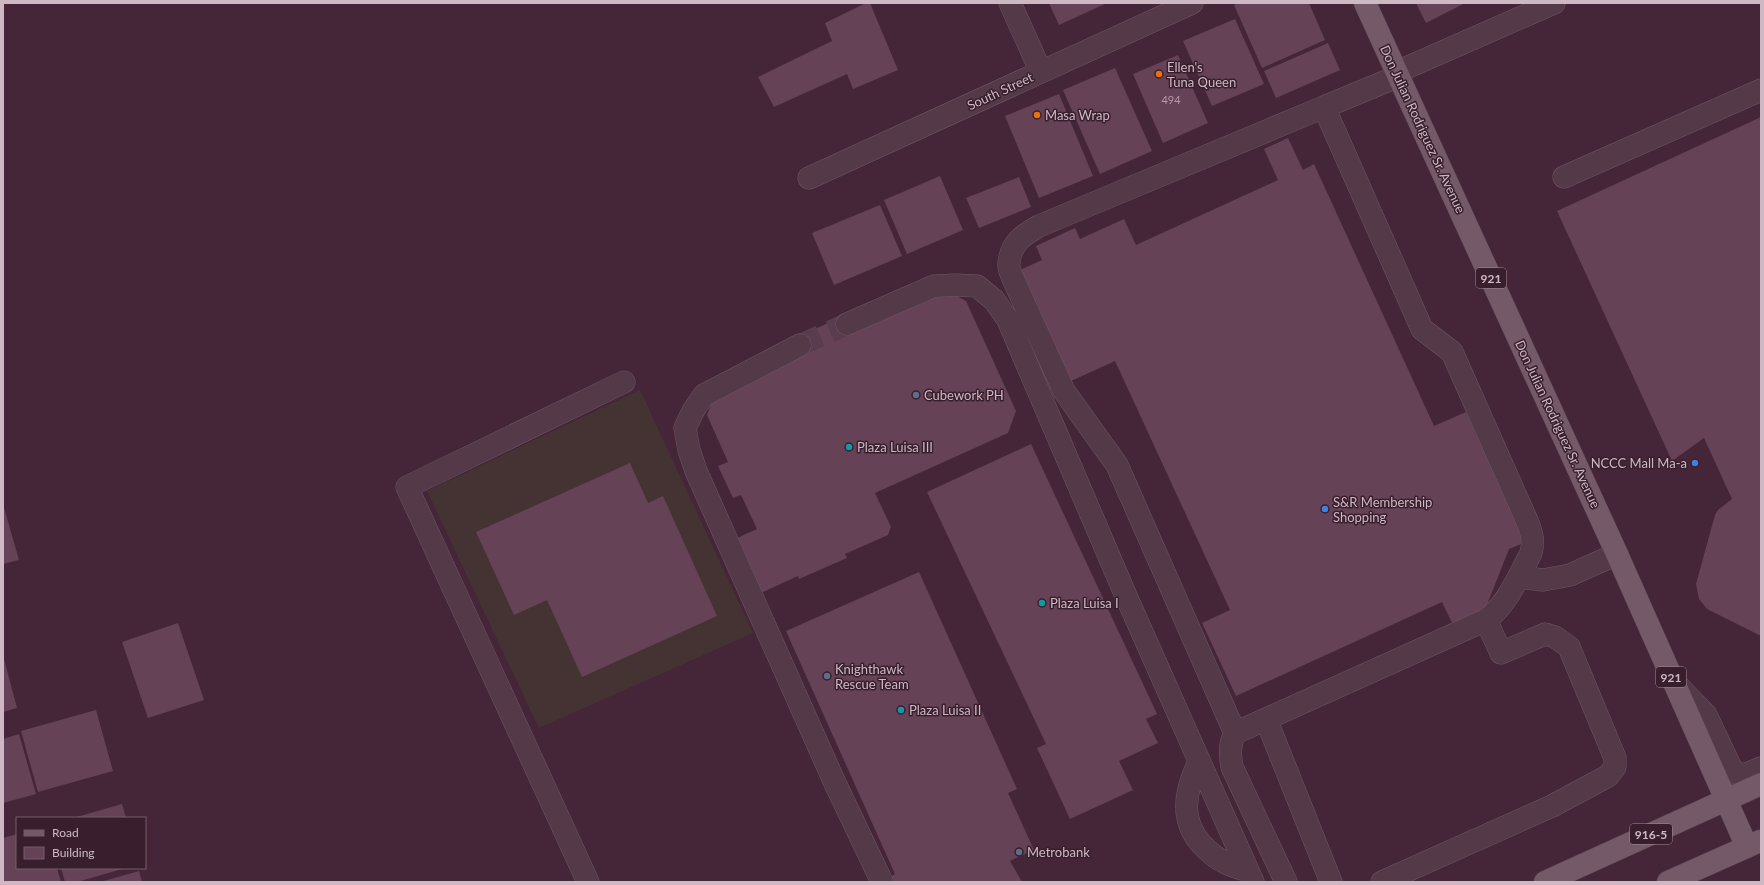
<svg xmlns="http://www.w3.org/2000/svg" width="1764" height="885" font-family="Lato,sans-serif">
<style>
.medical{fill:#453334}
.building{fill:#654256}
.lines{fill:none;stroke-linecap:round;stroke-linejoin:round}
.minor-tunnel{stroke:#593c4d;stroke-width:22;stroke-dasharray:22 11;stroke-linecap:butt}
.minor-casing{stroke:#6e5664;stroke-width:23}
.major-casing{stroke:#5d4452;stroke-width:23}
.minor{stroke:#543a49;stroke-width:22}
.major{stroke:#745969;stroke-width:22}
.food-dot{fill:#e8710a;stroke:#391f2e;stroke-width:1.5}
.service-dot{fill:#5c6f8a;stroke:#391f2e;stroke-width:1.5}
.culture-dot{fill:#0f9aa8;stroke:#391f2e;stroke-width:1.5}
.shop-dot{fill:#3f7fe0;stroke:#391f2e;stroke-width:1.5}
.labels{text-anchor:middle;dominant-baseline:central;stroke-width:3;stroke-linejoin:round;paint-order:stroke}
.number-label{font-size:11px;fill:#b39aa8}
.shield{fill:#391f2e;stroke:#a18a97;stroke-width:1}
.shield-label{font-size:12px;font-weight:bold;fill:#cdb8c4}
.poi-label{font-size:13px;fill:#cdb8c4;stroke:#391f2e;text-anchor:start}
.street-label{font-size:13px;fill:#cdb8c4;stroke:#391f2e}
</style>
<rect width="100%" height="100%" fill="#452638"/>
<path class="medical" d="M640,390l113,243 -214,95 -112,-237z"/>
<path class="building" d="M866,3h4l28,67 -45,19 -6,-15 -73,33 -16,-30 74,-36 -7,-18z
M1049,3h58l-48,22z
M1239,3h70l16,37 -63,28 -28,-63z
M1416,3h49l-39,20z
M1235,19l29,65 -52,22 -29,-65z
M1328,43l12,27 -64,28 -12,-27z
M1178,55l30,68 -45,20 -30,-69z
M1115,68l37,83 -52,23 -37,-84z
M1059,94l34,82 -54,22 -34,-82z
M1761,117v519l-54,-27 -8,-10 -3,-15 19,-69 3,-5 14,-11 -28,-61 -32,23 -115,-250z
M1288,138l15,32 11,-6 120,262 32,-14 60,130 -17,7 -24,61 -32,15 -11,-23 -206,94 -34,-73 28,-13 -115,-249 -44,20 -51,-111 22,-10 -6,-14 39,-18 5,11 44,-20 12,26 142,-65 -14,-31z
M940,176l23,54 -56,24 -23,-54z
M1019,177l12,30 -52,21 -13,-30z
M880,205l22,51 -68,29 -22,-52z
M945,290l21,11 50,110 -8,22 -133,60 16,34 -3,8 -43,19 2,4 -48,21 -1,-3 -35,16 -7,-6 -21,-47 22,-10 -16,-34 -8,3 -15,-32 10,-4 -21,-47 9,-23 81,-55 47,-21z
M1031,444l126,270 -11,5 12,24 -39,18 14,29 -63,29 -33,-71 9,-4 -119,-252z
M630,463l18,40 15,-7 54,120 -135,61 -35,-77 -33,15 -38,-83z
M3,504l16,56 -16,4z
M919,572l98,217 -9,4 26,57 -24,11 12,21h-129l-3,-5 5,-3 -109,-243z
M178,623l26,77 -56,18 -26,-76z
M3,655l14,53 -14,4z
M96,710l17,61 -75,21 -17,-61z
M19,734l17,60 -33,9v-64z
M122,804l4,14h-53z
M17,834v34h40l4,14h-58v-44z
M61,868h65l-49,14h-12z
M139,871l3,11h-42z"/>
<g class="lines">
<path class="minor-tunnel" d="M800,345l47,-21"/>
<g class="minor-casing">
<path id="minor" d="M1010,3l31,69
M1397,72l157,-69
M1564,177l197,-87
M809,178l383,-175
M847,324l87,-38 21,-1 22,1 17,14 14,20 118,276 127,286
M800,345l-96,50 -11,16 -8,17 4,22 7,21 138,310 48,101
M1519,577l24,3 27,-5 47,-21
M1675,683l31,32 23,49 5,8 10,3 17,-7
M1266,719l65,163
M1235,733l-118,-268 -53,-74 -50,-110c-2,-5 -6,-12 -5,-18 2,-20 14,-28 30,-37l285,-119
M1199,762c-17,34 -20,66 13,92 10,9 24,13 36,17
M588,882l-181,-395 217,-105
M1286,882l-54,-115c-2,-13 -3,-22 3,-34l251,-113c21,-15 33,-44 45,-67 3,-12 1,-19 -3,-30l-76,-171 -30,-23 -98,-222 75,-31
M1382,882l170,-76 56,-30 7,-9v-9l-46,-111 -14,-10 -10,-3 -44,19 -15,-33"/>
</g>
<g class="major-casing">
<path id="major" d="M1365,3l252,551 130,293
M1545,882l216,-98
M1668,882l92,-41"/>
</g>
<use href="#minor" class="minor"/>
<use href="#major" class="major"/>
</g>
<g class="food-dot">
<circle cx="1159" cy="74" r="4"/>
<circle cx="1037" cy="115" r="4"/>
</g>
<g class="service-dot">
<circle cx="916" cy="395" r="4"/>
<circle cx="827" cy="676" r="4"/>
<circle cx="1019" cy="852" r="4"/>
</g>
<g class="culture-dot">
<circle cx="849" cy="447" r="4"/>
<circle cx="1042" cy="603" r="4"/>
<circle cx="901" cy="710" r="4"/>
</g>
<g class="shop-dot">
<circle cx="1695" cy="463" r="4"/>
<circle cx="1325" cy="509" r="4"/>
</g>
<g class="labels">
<g class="number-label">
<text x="1171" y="99">494</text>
</g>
<g class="shield">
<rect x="1476" y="268" width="30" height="20" rx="3"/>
<rect x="1656" y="667" width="30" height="20" rx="3"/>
<rect x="1630" y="824" width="42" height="20" rx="3"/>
</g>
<g class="shield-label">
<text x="1491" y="278">921</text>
<text x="1671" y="677">921</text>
<text x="1651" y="834">916-5</text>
</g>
<g class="poi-label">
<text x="1167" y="67">Ellen's<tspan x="1167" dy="15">Tuna Queen</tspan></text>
<text x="1045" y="115">Masa Wrap</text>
<text x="924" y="395">Cubework PH</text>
<text x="857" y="447">Plaza Luisa III</text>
<text x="1687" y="463" text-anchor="end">NCCC Mall Ma-a</text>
<text x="1333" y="502">S&amp;R Membership<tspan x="1333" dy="15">Shopping</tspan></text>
<text x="1050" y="603">Plaza Luisa I</text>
<text x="835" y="669">Knighthawk<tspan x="835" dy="15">Rescue Team</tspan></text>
<text x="909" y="710">Plaza Luisa II</text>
<text x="1027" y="852">Metrobank</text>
</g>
<g class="street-label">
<text transform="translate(1000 91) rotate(-25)">South Street</text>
<text transform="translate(1423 129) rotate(65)">Don Julian Rodriguez Sr. Avenue</text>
<text transform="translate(1558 424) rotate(65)">Don Julian Rodriguez Sr. Avenue</text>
</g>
</g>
<rect width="1764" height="885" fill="none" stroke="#cdb8c4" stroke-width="8"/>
<rect x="16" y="817" width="130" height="52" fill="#391f2e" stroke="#745c6a"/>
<rect x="24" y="830" width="20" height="6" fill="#745969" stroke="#745c6a"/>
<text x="52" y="837" font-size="12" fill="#cdb8c4">Road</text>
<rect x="24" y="847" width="20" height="12" fill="#654256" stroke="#745c6a"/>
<text x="52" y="857" font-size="12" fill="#cdb8c4">Building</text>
</svg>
